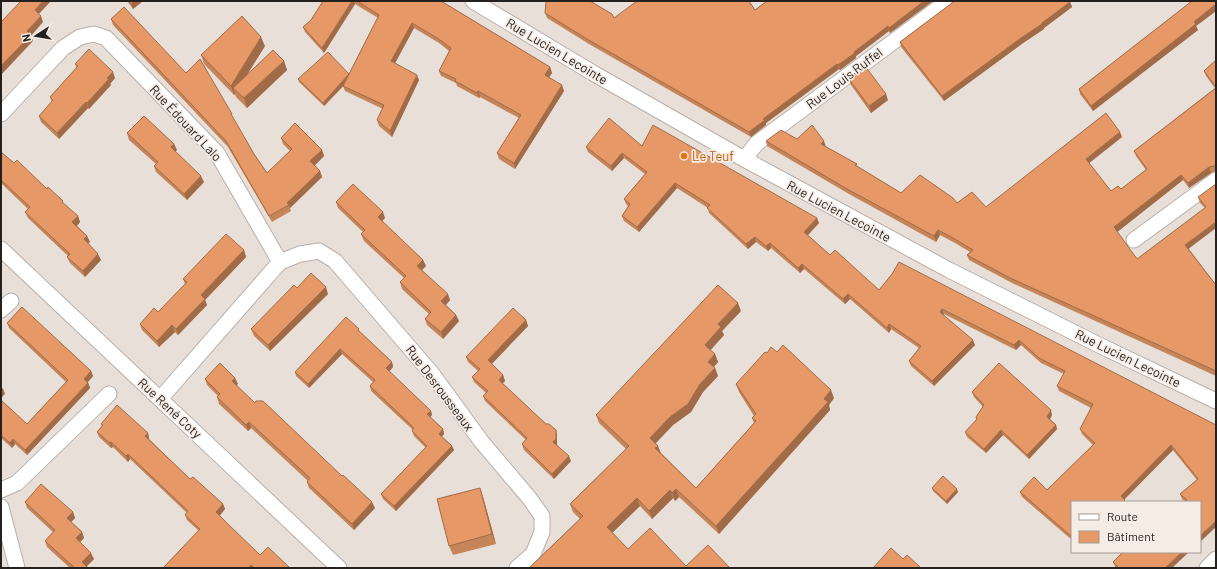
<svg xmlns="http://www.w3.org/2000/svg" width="1217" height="569" font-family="Barlow,sans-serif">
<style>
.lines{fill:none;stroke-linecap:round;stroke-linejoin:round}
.street-casing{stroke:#b8afaa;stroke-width:17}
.street{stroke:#fff;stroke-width:15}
.wall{fill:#c68459}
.shaded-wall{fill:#a16b48}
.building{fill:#e69967;stroke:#a16b48}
.food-dot{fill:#e8710a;stroke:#f5ece6;stroke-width:1.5}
.labels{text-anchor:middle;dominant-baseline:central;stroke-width:3.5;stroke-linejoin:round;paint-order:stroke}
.street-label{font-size:13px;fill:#23201e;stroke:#f5ece6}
.food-label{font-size:13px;fill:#c56008;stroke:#f5ece6;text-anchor:start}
</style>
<rect width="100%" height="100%" fill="#e8dfd9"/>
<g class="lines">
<g class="street-casing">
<path id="street" d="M473,1l120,72 151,86 205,111 152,76 115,55
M1,114l62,-66 17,-11 14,-3 12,4 111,115 63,109 -120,137
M744,159l13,-16 191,-142
M1134,240l82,-60
M1,249l338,319
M280,262l20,-8 19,-3 16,10 98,114 48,66 49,58 12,17v16l-9,22 -16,14
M1,310l10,-9
M1,490l16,-7 92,-89
M1,507l16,61
M1207,568l9,-9"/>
</g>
<use href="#street" class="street"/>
</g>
<path class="wall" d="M127,1h16l-10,8z
M323,1h118l109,66 2,6 -3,4 15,14 -49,78 -16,-10 -2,-6 22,-35 -39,-21 -1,1 -22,-12 -1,-3 -15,-7 -2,-5 10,-20 -10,-8 -25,-15 -19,35 24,17 -27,57 -13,-11 -2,-6 6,-11 -38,-18 -2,-5 1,-1 -20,21 -25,-24 -1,-3 51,-5 29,-56 -23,-14 -31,49 -19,-21 -2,-5 8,-7z
M767,1h166l-43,32 -1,-2 -33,25v2l-16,12 -1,-1 -73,54v2l-15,12 -162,-93 -42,-26 -2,-5 69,5 141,-8z
M1190,1h26v10l-20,15 2,4 -105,81 -13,-17 -1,-5 112,-87z
M1070,2l2,5 -28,21v1l-21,14 -79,58 -43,-54 -1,-5 52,-39z
M111,19l75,54 47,46 21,35 13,19 23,-22 -7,-7 -2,-6 41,12 2,6 -9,9 5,6 2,6 -32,31 1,3 -19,11 -44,-75 -115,-122z
M265,46l-18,28 37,-13 3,9 -40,38 -11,-11 -1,-3 -1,1 -30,-31 -3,-9z
M1216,60v111l-5,2 -22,15 -6,-8 -66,52 20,27 68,-51 -5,-5 -2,-6 18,-13 -27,65 27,36v91l-204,-93 -43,-23 -2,-5 3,-3 -15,-9 -15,-8 -4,7 -87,-48 -82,-48 -1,-5 31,-2 29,8 31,17v2l44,27 85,14 136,-70 -33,26 22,28 10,-2 25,-19 -10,-14 -2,-5 81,-63 -9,-12 -2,-5z
M75,64l40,14 -5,6 1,1 -22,24 -1,-1 -29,31 -18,-17 -2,-6 13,-14 -2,-5 27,-29z
M848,78l40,22 -17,13 -20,-28z
M127,133l47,11 3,6 -2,1 29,31 -17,18 -31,-28 -2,-6 2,-2 -27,-24z
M642,146l177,77 -11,12 22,20 49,35 13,-16 324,151v102l-34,-28 -2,-5 17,-14 -24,-30 -49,49 -52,3v38l-50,-43 -2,-5 27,-2 46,-45 -11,-11 -2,-5 11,-21 -32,-17 -2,-5 7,-12 -23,-11 -20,-18 -5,5 -72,-36 -1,1 32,30 -41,41 -23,-20 -2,-5 10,-13 -28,-19 -2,4 -39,-34 -5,5 -41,-35 -4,4 -29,-25 -3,3 -12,-9 -8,7 -39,-36 -1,-5 -31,-20 -38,44 -15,-11 -2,-5 6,-10 -2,-2 -2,-5 21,-25 -21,-16 -12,13 -24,-19 -2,-5z
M1,152l13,11 33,26 31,27 2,6 -3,4 10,10 3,6 -2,1 13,17 -16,17 -15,-14 -3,-6 1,-1 -40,-38 -3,-6 3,-3 -26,-25 -1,1z
M336,202l49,16 -3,3 41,39 3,6 -4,4 28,30 -4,5 10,10 3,6 -16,18 -16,-14 -2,-6 4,-5 -27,-25 -2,-7 4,-4 -40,-37 -3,-7 2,-2 -25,-24z
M244,250l2,7 -41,43 2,5 -29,30 -3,-3 -16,15 -17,-17 -2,-6 18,-12 27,-28 -2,-5z
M297,288l31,6 -58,57 -16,-15 -3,-7z
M741,311l-19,20 2,4 -14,15 5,4 3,8 -4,5 1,1 3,8 -15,16 -12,20 -18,13 -17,18 5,10 35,35 58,-65 -2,-5 2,-2 -15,-24 -3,-8 31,-31 10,-1 57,46 -5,7 1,5 -111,124 -40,-37 -4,4 -2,-3 -21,21 -12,-13 -28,27 16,16 58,17 -157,2 51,-49 -7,-7 -3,-8 56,-55 -27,-26 -3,-8z
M526,320l2,6 -37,38 12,11 2,6 -3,2 44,41 10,6 1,6v9l14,16 -17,18 -30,-29 -2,-6 4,-4 -41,-39 -2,-5 3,-3 -12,-11 -2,-5 6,-6 -10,-9 -2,-5z
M7,323l84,48 2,5 -5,6 2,6 -63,67 -12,-11 -3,4 -11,-10v-38l26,24 39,-42 -57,-54z
M360,332l32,30 1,5 -4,4 42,40 1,4 -2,2 13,12 1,5 -2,3 10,9 2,4 -58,61 -13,-12 -2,-5 45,-46 -12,-12 -2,-5 1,-1 -42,-39 -1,-5 3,-4 -31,-28 -33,34 -13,-12 -1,-4z
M235,378l3,6 -2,1 19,18 120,105 -21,22 -45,-42 -2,-6 1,-1 -57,-53 -3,3 -29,-27 -2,-7 1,-1 -11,-11 -2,-6z
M972,392l80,23 -2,4 6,6 1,4 -28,30 -26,-24 -17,18 -19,-16 -2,-5 12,-12 -1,-3 7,-10 -9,-10z
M101,424l47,9 1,5v1l41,40 33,25 2,5 -6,7 41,39 30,13h-127l36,-37 -12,-11 -2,-5 2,-2 -57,-54 -2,3 -15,-15 -2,1 -12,-11 -2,-5 5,-6z
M480,488l3,9 13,47 -43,11 -4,-9z
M932,488l26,4 -11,12 -14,-13z
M25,502l48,10 2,6 -4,4 11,10 2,6 -4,4 14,17 -7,7 1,2h-18l-23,-21 -2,-6 8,-9 -26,-24z
M1113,562l59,6h-56z"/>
<path class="shaded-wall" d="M43,1h8l-14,15 -2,-6z
M134,1h9l-10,8 -2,-5z
M352,1h2l1,3 -31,49 -2,-5z
M924,1h9l-43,32 -1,-5z
M1070,2l2,5 -28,21v1l-21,14 -79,58 -2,-5z
M1216,4v7l-20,15 2,4 -105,81 -2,-5z
M41,16l2,6 -12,14 2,5 -32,34v-9l26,-35z
M412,23l2,5 -21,39 -2,-6z
M888,26l1,5 -33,25v2l-16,12 -2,-5 16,-13z
M261,37l4,9 -28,45 -4,-3 2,6 -1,1 -3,-9z
M284,61l3,9 -40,38 -3,-10z
M837,64l2,5 -73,54v2l-15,12 -2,-5 14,-13z
M550,67l2,6 -5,7 -2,-5z
M113,72l2,6 -5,6 1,1 -22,24 -2,-6 20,-25z
M349,74l2,4 -27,28 -1,-3z
M417,75l2,5 -27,57 -2,-6z
M562,85l2,6 -49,78 -1,-6z
M478,91l2,6 -1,1 -2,-5z
M886,94l2,6 -17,13 -2,-7z
M86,102l2,6 -29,31 -2,-6z
M1120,132l2,5 -34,27 -2,-5z
M824,141l2,6 -3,2 -2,-5z
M174,144l3,6 -4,4 -2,-7z
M322,150l2,6 -11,11 -3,-6z
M622,153l2,5 -12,13 -1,-5z
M1209,167l2,6 -22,15 -1,-5z
M320,171l2,6 -32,31 -1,-3 -2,-2z
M1181,175l2,5 -67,53 -2,-6z
M201,176l3,6 -17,18 -3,-6z
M675,183l2,5 -38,44 -2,-5z
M383,212l2,6 -5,5 -2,-6z
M78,216l2,6 -5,6 -3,-6z
M817,218l2,5 -13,14 -2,-5z
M1216,222v6l-29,22 -2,-5z
M938,230l2,5 -4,7 -2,-6z
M87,236l3,6 -4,3 -2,-6z
M755,237l1,5 -8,7 -2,-5z
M770,243l1,5 -3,3 -2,-5z
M244,250l2,7 -41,43 2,5 -29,30 -2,-6 25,-34z
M98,254l3,6 -16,17 -2,-6z
M423,260l3,6 -6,6 -3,-6z
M802,264l2,5 -4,4 -2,-5z
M326,287l2,7 -58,57 -2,-6z
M448,294l2,6 -6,7 -3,-6z
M848,294l2,5 -5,5 -2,-5z
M738,303l3,8 -19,20 2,4 -16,18 -3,-8 13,-21z
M942,309l2,5 -2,3 -2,-5z
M456,315l3,6 -16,18 -2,-7z
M526,320l2,6 -38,40 -2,-6z
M889,324l2,5 -2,4 -2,-5z
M172,325l3,7 -16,15 -2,-6z
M973,340l2,5 -41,41 -2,-5z
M1019,340l2,5 -5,5 -2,-5z
M340,349l2,5 -33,34 -1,-4z
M715,354l3,8 -7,8 -3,-8z
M392,362l1,5 -5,6 -2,-5z
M715,368l3,8 -15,16 -12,20 -18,13 -20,21 -3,-8z
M91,371l2,5 -7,8 -2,-5z
M503,375l2,6 -4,4 -2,-5z
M235,378l3,6 -4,3 -2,-6z
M88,383l2,5 -63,67 -2,-5z
M3,388l2,6 -4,4v-8z
M831,390l3,8 -5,7 1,5 -111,124 -3,-8z
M1051,410l1,5 -3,6 -2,-4z
M431,411l1,4 -3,4 -2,-5z
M249,422l2,6 -3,3 -2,-6z
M1056,425l1,4 -28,30 -2,-4z
M443,429l1,5 -4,4 -1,-4z
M556,430l1,6v8l-2,3 -2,-5z
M1001,430l2,5 -17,18 -2,-4z
M148,433l1,5 -2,3 -2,-5z
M13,439l2,5 -3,4 -2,-5z
M111,442l2,5 -2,1 -1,-5z
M1171,445l2,5 -50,51 -2,-5z
M452,446l2,4 -58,61 -2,-5z
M658,446l3,8 -6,-6z
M128,454l2,5 -2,3 -2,-6z
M569,456l2,5 -17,18 -2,-5z
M480,488l3,9 13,47 -4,-10z
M676,489l3,8 -4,4 -3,-8z
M957,489l1,3 -11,12 -1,-3z
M670,490l3,8 -21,21 -3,-8z
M637,498l3,8 -30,29 -3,-8z
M372,502l3,6 -21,22 -2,-6z
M223,504l2,5 -7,9 -2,-6z
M73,512l2,6 -6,6 -2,-6z
M1216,521v6l-16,15v-6z
M82,532l2,6 -6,6 -2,-6z
M1182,552h7l-17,16h-7z
M91,553l3,6 -9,9 -3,-6z
M251,565l2,3h-5z"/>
<path class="building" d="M21,1h22l-8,9 6,6 -14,15 4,4 -30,31v-44z
M129,1h5l-3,3z
M323,1h29l-30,47 -19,-21 8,-7z
M357,1h84l109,66 -5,8 17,10 -48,78 -17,-10 24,-38 -43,-24 -1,2 -22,-12 1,-2 -17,-8 12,-23 -14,-10 -25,-15 -21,38 26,14 -27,56 -13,-11 7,-15 -41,-19 36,-71z
M546,1h44l22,13 2,4 23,-17h112l6,9 12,-9h157l-35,27 -1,-2 -34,26 1,1 -17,12 -1,-1 -74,55 2,1 -16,12 -162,-93 -42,-26z
M953,1h116l1,1 -28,21v1l-21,14 -79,58 -42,-54 52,-39z
M1192,1h24v3l-22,18 2,2 -105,82 -12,-17z
M124,7l62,66 14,-14 32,55h-1l23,40 13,19 25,-24 -11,-11 14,-15 27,27 -12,11 10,10 -33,32 2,2 -20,11 -43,-75 -115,-122z
M242,16l19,21 -30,49 -30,-31z
M89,49l24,23 -6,6 2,1 -22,24 -1,-1 -29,31 -18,-17 14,-16 -3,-3 28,-31 -3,-2z
M273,50l11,11 -40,37 -11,-10z
M328,52l21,22 -26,29 -25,-24z
M1216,60v27l-12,-16z
M865,66l21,28 -17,12 -21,-28z
M1216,88v78h-2l-5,1 -21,16 -7,-8 -67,52 23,32 69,-52 -8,-10 18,-13v38l-31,23 31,40v86l-206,-93 -43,-23 6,-5 -20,-12 -15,-8 -4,6 -87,-47 -81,-48 15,-11 16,9 15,-14 12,16 -3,3 36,20 -2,1 46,28 19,-18 33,23 4,5 15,-11 14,15 120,-94 14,19 -34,27 25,32 7,-5 3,3 26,-20 -13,-18z
M144,116l30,28 -3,3 30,29 -17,18 -30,-28 4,-4 -31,-29z
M609,118l33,28 11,-21 164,93 -13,14 26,23 5,-5 44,40 13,-16 7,-12 317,163v96l-16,15v-34h-15l2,-2 -7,-6 18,-15 -27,-34 -50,51 4,4 -2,2h-51v35l-52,-45 14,-15 13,13 48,-47 -15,-14 13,-25 -36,-18 8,-15 -26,-13 -20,-18 -5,5 -72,-36 -2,3 33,28 -41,41 -23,-20 12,-15 -32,-22 -2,4 -39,-34 -5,5 -41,-35 -4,4 -28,-25 -4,3 -11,-9 -9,7 -39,-36 3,-3 -35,-22 -38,44 -15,-11 8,-12 -6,-5 23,-27 -25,-19 -11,13 -25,-19z
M1,152l13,11 3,-3 30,29 1,-2 15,14 -1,1 16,14 -6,6 15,14 -3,3 14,15 -15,17 -16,-14 3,-3 -45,-42 5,-5 -29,-27z
M353,184l30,28 -5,5 45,43 -6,6 31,28 -7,7 15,14 -15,17 -16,-13 6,-7 -31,-30 6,-6 -45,-42 4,-4 -29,-28z
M226,234l18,16 -43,45 4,4 -29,30 -4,-4 -15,16 -17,-17 14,-16 4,4 29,-30 -4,-3z
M311,273l15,14 -58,58 -17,-16 43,-44 3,3z
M718,285l20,18 -20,21 3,3 -16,18 10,9 -7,8 7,6 -15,16 -12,20 -18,13 -20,21 8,8 -3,2 41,40 60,-67 -4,-3 4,-4 -20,-30 29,-32 2,1 4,-6 6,5 6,-7 48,45 -7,9 4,3 -112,124 -40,-37 -4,4 -2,-3 -21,21 -12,-13 -30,29 21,22 22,-21 36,38 22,-21 22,23h-201l54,-52 -13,-12 59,-58 -33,-31z
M22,307l69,64 -7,8 4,4 -63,67 -12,-11 -3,4 -9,-8v-35l26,24 41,-44 -61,-57z
M513,308l13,12 -38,40 15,15 -4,5 47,44h3l7,6v9l-3,3 16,14 -17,18 -30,-30 5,-6 -44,-42 5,-5 -16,-14 8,-8 -14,-12z
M346,317l13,12 -1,1 34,32 -6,6 45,43 -4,3 16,15 -4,5 13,12 -58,60 -13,-12 46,-48 -15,-15 2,-3 -44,-42 5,-6 -35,-31 -32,35 -13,-12z
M220,363l15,15 -3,3 23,22 1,-2h7l79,75 1,-1 29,27 -20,22 -45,-42 3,-4 -61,-56 -3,3 -29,-28 3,-3 -15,-15z
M999,363l52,47 -4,7 9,8 -29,30 -26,-25 -17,19 -19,-17 12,-13 -1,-2 8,-12 -12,-13z
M117,405l31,28 -3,3 45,43 3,-2 30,27 -7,8 12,12 32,31 8,-8 22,21h-35l-4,-3 -3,3h-85l37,-39 -15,-14 3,-4 -60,-57 -2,2 -15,-14 -1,1 -13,-11 6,-7 -2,-1z
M943,476l14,13 -11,12 -14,-13z
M41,484l32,28 -6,6 15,14 -6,6 15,15 -9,9 6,6h-13l-30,-27 10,-11 -30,-28z
M480,488l12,46 -43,12 -12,-47z
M891,548l12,11 4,-4 14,13h-48z
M1123,552h59l-17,16h-46l-6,-6z"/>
<circle class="food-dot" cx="684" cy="156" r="4"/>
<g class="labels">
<g class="street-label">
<text transform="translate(557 51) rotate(31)">Rue Lucien Lecointe</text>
<text transform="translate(844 78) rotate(-37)">Rue Louis Ruffel</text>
<text transform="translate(186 123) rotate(47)">Rue Édouard Lalo</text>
<text transform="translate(839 211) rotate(28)">Rue Lucien Lecointe</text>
<text transform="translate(1128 358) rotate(26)">Rue Lucien Lecointe</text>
<text transform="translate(440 388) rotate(53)">Rue Desrousseaux</text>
<text transform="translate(170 408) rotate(43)">Rue René Coty</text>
</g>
<g class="food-label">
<text x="692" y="156">Le Teuf</text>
</g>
</g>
<rect width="1217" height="569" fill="none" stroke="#23201e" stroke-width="4"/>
<rect x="1071" y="501" width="130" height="52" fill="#f5ece6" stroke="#a19a96"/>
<rect x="1079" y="514" width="20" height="6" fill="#ffffff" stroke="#a19a96"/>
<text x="1107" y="521" font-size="12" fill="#23201e">Route</text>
<rect x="1079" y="531" width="20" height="12" fill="#e69967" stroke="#a19a96"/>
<text x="1107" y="541" font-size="12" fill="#23201e">Bâtiment</text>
<g transform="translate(36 36) rotate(258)" stroke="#f5ece6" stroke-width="3" paint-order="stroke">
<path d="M0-3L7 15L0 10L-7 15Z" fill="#23201e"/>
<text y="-6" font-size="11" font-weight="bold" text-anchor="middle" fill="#23201e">N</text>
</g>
</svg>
